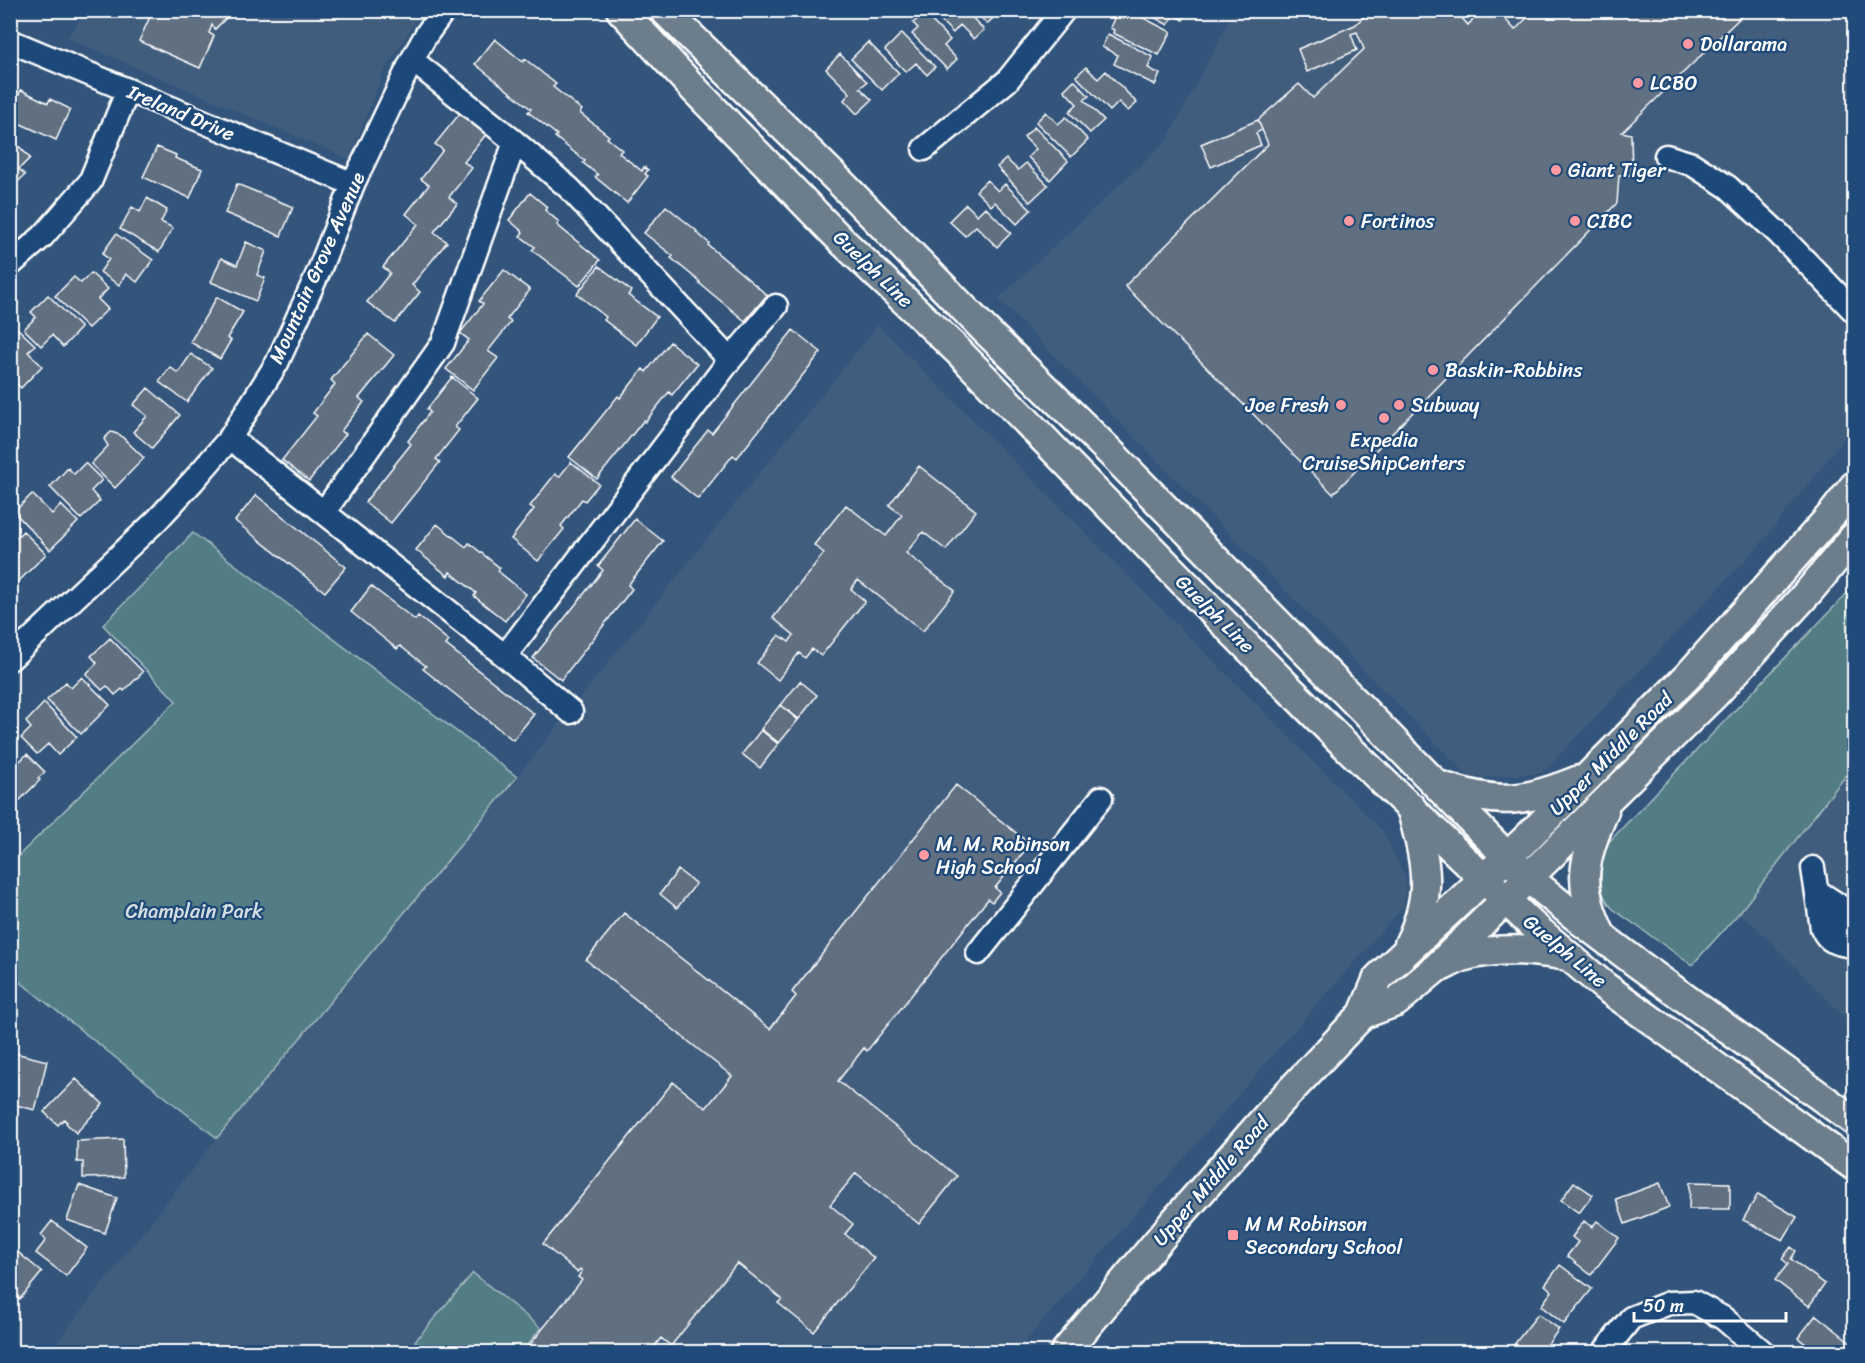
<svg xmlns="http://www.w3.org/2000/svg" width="1865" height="1363" font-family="Sriracha,sans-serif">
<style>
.built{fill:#415d7e}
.green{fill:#527d85;stroke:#a8bec2;stroke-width:1.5}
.building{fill:#616f81;stroke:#fff;stroke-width:1.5}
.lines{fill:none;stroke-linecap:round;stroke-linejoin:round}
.minor-casing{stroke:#fff;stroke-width:27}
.major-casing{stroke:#fff;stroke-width:33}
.minor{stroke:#1f4a7a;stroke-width:22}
.major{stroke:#6c7d8b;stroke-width:28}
.poi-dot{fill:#ff9aa2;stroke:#1f4a7a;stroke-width:2}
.labels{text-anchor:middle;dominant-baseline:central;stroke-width:4.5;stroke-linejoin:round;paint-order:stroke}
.poi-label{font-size:20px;fill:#fff;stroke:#1f4a7a;text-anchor:start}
.street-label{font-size:20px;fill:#fff;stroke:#1f4a7a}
.park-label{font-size:20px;fill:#d4dee0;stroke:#1f4a7a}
</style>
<rect width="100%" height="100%" fill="#33557c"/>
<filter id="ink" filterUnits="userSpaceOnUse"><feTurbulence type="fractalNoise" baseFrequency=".0167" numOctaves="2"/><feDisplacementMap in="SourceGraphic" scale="12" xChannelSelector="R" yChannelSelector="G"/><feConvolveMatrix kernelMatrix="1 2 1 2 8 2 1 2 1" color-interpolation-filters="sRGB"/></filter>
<g filter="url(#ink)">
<path class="built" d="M86,11h337l-38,58 -36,90 -282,-121z
M1234,11h620v415l-95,120 -217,227 -72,5 -472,-479 170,-160z
M878,325l505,506 23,48 -2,27 -84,95 -304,351h-967l168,-214 300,-361z
M1854,765v262l-98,-100 -17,-14z"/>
<path class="green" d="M193,533l324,244 -300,361 -207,-164 1,-111 165,-162 -73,-76z
M1854,586v179l-115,148 -47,52 -79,-56c-18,-18 -12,-39 -9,-62z
M473,1273l68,55 -19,24h-91l-16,-11z"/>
<path class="building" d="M153,10h81l-19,19 -3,-4 -3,8 5,3 -14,32 -61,-27z
M965,10l19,20 -10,9 -14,-14 -7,8 -22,-22z
M974,10h17l5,5 -9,9z
M1124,10h4l43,22 -12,23 -46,-22 1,-3 -4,-2 5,-12 5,2z
M1141,10h47l-5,10 -9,-5 -6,10z
M1371,10h84l13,15 13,-15h16l18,20 20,-20h213l-126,122 9,2 1,41h-13l-2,28 -284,291 -208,-208 143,-142 -10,-24 41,-36 14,14 51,-49 -7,-17 -6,2 6,16 -50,22 -9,-23 57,-24z
M924,13l26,27 -6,6 13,13 -10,10 -35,-35 6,-6 -5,-5z
M902,33l33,34 -8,8 -11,-12 -10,9 -21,-22z
M1108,34l45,23 -5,11 12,6 -5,11 -41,-21 4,-9 -16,-8z
M495,39l28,23 2,-3 31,25 -3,3 29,23 -2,3 29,23 -2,2 15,12 -3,3 23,18 2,-4 4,3 -3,4 3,2 -21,27 -32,-26 3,-2 -15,-12 2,-2 -30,-24 2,-2 -29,-23 3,-3 -56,-45z
M868,42l31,31 -17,17 -31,-31z
M840,54l27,28 -7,6 12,12 -15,14 -13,-14 6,-7 -24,-24z
M1086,67l12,12 8,-8 31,32 -9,8 -9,-9 -9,9 -34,-35z
M1074,80l15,16 -5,4 20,20 -14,13 -21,-21 8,-8 -13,-14z
M21,90l27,13 2,-4 20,10 -14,31 -46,-21v-6z
M461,112l26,21 -23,29 8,6 -23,29 8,7 -23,28 13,10 -35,43 8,7 -25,31 -28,-21 23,-29 -7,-6 35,-43 -12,-10 23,-29 -8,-6 22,-29 -8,-6z
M1046,112l12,12 8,-7 22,23 -17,17 -35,-35z
M1258,120l4,10 -6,3 5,12 -50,22 -10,-23z
M1034,127l34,34 -18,19 -22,-23 8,-8 -12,-12z
M14,141l16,17 -11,11 6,6 -15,14v-45z
M157,147l19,8 -1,3 27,11 -12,29 -47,-21z
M1006,159l12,11 8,-7 22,22 -18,17 -33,-35z
M987,180l11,11 7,-7 26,26 -14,14 -22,-22 -4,4 -15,-15z
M237,184l56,23 -12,29 -56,-23z
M530,193l17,14 -2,3 14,12 -2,3 43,35 -21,26 -47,-36 3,-3 -15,-11 3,-4 -14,-12z
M147,198l20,12 -6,12 12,6 -14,24 -39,-23 12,-22 8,5z
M966,204l11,11 8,-8 26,26 -14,14 -21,-21 -11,10 -16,-15z
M666,206l31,25 -1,1 13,11 -1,2 59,50 -22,26 -46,-38 1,-1 -29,-24 2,-2 -29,-23z
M116,234l37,26 -16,22 -11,-8 -7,11 -19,-13 9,-13 -7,-5z
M246,242l20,9 -9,24 8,3 -9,23 -45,-19 10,-24 16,7z
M599,266l32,25 -3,4 29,22 -21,28 -32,-25 2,-3 -29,-23z
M504,270l26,20 -23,29 4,3 -23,29 10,7 -25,32 -27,-21 23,-29 -9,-7 23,-29 -4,-3z
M91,273l17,16 -10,10 10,10 -20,19 -33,-32 19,-19 7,6z
M48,295l33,33 -18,19 -11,-12 -11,11 -17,-17 12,-12 -5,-5z
M217,297l26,15 -16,26 4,2 -11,19 -30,-17z
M16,327l19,18 -7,7 14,14 -21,22 -11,-11v-44z
M793,330l28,22 -84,106 -4,-3 -35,44 -27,-22 37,-47 4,3z
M368,334l26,21 -35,43 5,4 -23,29 5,3 -37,47 -27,-21 35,-44 -4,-3 22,-29 -4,-4z
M670,342l27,22 -25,31 -3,-3 -24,30 -1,-2 -47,59 -28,-22 49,-61 2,2 23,-29 3,3z
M191,354l21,14 -25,34 -28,-20 11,-15 8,6z
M452,377l26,21 -23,29 4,3 -23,29 4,3 -49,61 -26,-21 46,-58 -3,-3 22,-29 -3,-3z
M148,388l32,27 -28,33 -19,-16 14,-16 -14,-11z
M111,432l9,3 24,23 -29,30 -24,-24 17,-18 -4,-7z
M571,462l28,22 -14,17 -3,-2 -21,27 3,3 -26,32 -27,-22 23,-30 -4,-3 25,-32 4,3z
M85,463l17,17 -11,11 9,10 -19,18 -31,-32 18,-19 6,6z
M919,466l57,45 -30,39 -23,-18 -17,21 49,38 -32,40 -65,-51 -7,9 14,12 -44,55 -9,-7 -7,9 -6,-5 -21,27 -21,-17 22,-28 10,7 5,-7 -21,-17 51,-65 -10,-8 32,-40 40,31 16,-21 -13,-10z
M32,494l20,20 9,-9 17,17 -28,28 -36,-38z
M256,495l90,72 -21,25 -90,-71z
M635,519l28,22 -35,44 4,4 -71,91 -28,-22 70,-88 -5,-4z
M437,524l29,23 3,-4 31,25 -2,3 28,23 -21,27 -31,-25 2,-3 -26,-21 -2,4 -32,-26z
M23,531l23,23 -29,29 -7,-7v-32z
M371,586l44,34 3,-4 31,25 -3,4 88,69 -21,26 -90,-71 3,-3 -26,-20 -3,3 -46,-37z
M110,638l33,34 -19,19 -2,-2 -7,6 -8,-9 -5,4 -16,-16 11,-11 -6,-7z
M82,677l28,28 -29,29 -34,-34 19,-18 5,6z
M800,681l17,14 -18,24 -18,-14z
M44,703l33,34 -19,18 -10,-11 -11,10 -16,-16 10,-10 -5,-6z
M780,705l18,15 -19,23 -18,-14z
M761,730l17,14 -18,24 -18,-14z
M27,754l18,18 -7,6 2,2 -22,22 -8,-8v-35l6,6z
M956,785l74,59 -35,44 5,4 -8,10 -4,-3 -121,152 -3,-3 -26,33 119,95 -38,48 -63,-51 -26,32 23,19 -8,10 29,24 -60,74 -36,-29 4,-4 -45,-36 -66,83 -10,-8 -11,14h-126l58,-72 -4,-3 4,-6 -2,-2 -3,3 -34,-28 130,-162 33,26 26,-32 -146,-116 38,-47 146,116 26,-33 -4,-4z
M678,870l18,14 -19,24 -17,-14z
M11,1052l36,9 -12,49 -19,-5v-4l-6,-1z
M76,1079l27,25 -27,29 -10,-10 1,-1 -3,-3 -6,6 -14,-13z
M123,1139l1,38 -41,1v-16h-6v-21z
M1574,1182l19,13 -14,18 -18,-13z
M1690,1182l40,1v26h-41z
M1660,1183l9,24 -44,17 -9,-25z
M79,1185l38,13 -12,35 -38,-13z
M1758,1194l39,23 -14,23 -40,-20z
M52,1221l35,27 -21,28 -30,-23 10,-13 -5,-5z
M1584,1221l8,6 5,-6 22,17 -28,37 -24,-19 11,-14 -6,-5z
M1791,1247l5,4 -5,8 34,25 -16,22 -34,-26 13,-16 -6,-5z
M11,1249l2,2 1,-2 28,23 -22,27 -10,-8z
M1560,1265l32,24 -28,35 -23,-18 11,-15 -7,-6z
M1538,1314l21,15 -11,15 2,1 -6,7h-33l-2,-1z
M1816,1315l37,29 -7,8h-29l-19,-14z"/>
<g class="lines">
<g class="minor-casing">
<path id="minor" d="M10,41l343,143
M412,60l103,82 54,46 161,172
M924,149l83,-68 57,-71
M1666,156l26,8 36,23 51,47 75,77
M10,265l33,-29 47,-54 38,-92
M230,438l275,218 66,56
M324,512l119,-169 72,-201
M505,656l225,-296 46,-54
M10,659l147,-139 36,-39 37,-43 47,-75 41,-90 35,-89 59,-124 14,-25 18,-25
M1813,868l9,60c7,16 17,16 32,18
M1817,891l20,13 5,28 10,13
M978,953l123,-155
M1604,1352l27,-34 38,-15 25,-1 29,16 40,34"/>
</g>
<g class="major-casing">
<path id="major" d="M621,10l75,81 146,150 115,109 243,249 138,139 193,186 73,62 250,180
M664,10l177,173 143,146 125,122 418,426 54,44 57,43 216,157
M1441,786c58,19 82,17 138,-6
M1601,935c-25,-52 -18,-73 3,-124
M1409,944c26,-53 16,-84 2,-137
M1443,966c8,-4 17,-9 26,-11 33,-8 65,-5 98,1
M1363,1014l33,-12 39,-33 279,-274 96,-105 44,-53
M1065,1352l108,-129 103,-117 87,-92 15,-36 147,-138 163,-164 146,-164 20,-26"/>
</g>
<use href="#minor" class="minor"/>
<use href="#major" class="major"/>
</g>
</g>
<g class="poi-dot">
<circle cx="1688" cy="44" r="6"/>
<circle cx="1638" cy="83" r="6"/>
<circle cx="1556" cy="170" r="6"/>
<circle cx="1349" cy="221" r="6"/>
<circle cx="1575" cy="221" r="6"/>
<circle cx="1433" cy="370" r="6"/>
<circle cx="1341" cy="405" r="6"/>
<circle cx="1399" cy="405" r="6"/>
<circle cx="1384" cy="418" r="6"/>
<circle cx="924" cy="855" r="6"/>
<rect x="1227" y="1229" width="12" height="12" rx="3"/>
</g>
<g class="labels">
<g class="poi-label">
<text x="1700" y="44">Dollarama</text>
<text x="1650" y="83">LCBO</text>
<text x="1568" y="170">Giant Tiger</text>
<text x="1361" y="221">Fortinos</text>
<text x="1587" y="221">CIBC</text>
<text x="1445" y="370">Baskin-Robbins</text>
<text x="1329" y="405" text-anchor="end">Joe Fresh</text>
<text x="1411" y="405">Subway</text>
<text x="1384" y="440" text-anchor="middle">Expedia<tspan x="1384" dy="23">CruiseShipCenters</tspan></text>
<text x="936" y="844">M. M. Robinson<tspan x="936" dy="23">High School</tspan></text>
<text x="1245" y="1224">M M Robinson<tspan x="1245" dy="23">Secondary School</tspan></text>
</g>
<g class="street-label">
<text transform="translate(181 113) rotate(23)">Ireland Drive</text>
<text transform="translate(317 268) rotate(-66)">Mountain Grove Avenue</text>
<text transform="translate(873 269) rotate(44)">Guelph Line</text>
<text transform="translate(1215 614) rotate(45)">Guelph Line</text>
<text transform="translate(1611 754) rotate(-45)">Upper Middle Road</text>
<text transform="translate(1565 951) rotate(40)">Guelph Line</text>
<text transform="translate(1211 1181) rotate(-49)">Upper Middle Road</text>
</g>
<g class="park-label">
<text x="194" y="911">Champlain Park</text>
</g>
</g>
<rect width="1865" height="1363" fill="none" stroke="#1f4a7a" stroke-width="36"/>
<rect x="18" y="18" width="1829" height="1327" fill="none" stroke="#fff" stroke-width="2" filter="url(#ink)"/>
<path d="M1634 1312v9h152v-9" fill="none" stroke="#ffffff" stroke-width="3"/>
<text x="1643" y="1312" font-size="18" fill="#ffffff" stroke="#1f4a7a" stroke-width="4.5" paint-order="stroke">50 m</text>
</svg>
